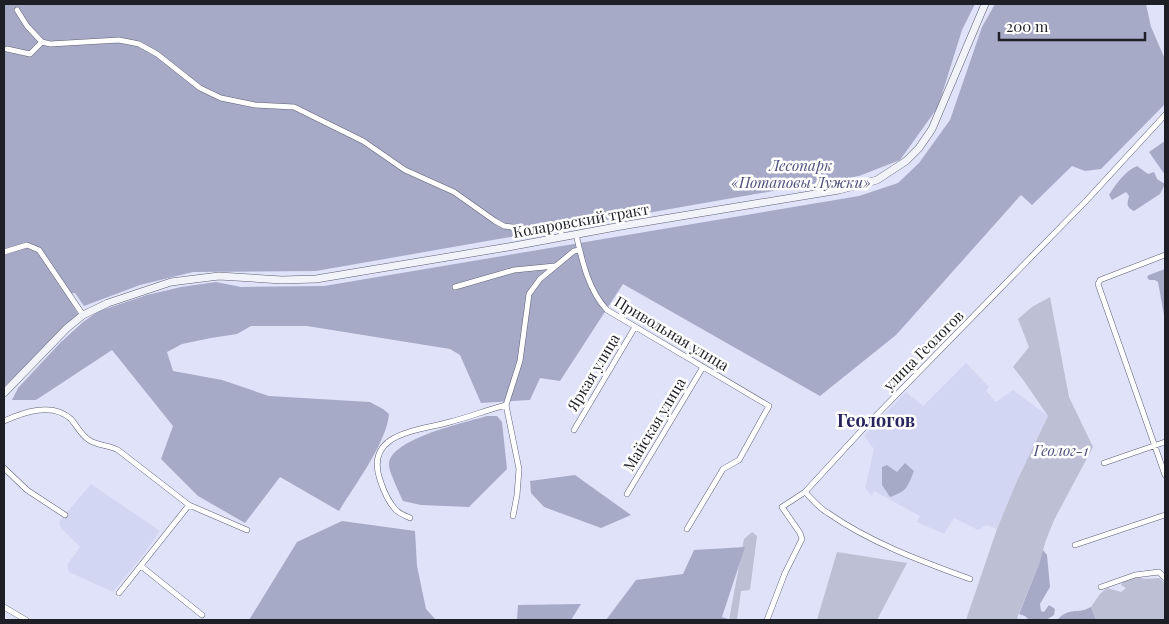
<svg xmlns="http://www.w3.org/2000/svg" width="1169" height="624" font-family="'Playfair Display',serif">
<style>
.built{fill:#d3d6f3}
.green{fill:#bdbfd4}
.forest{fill:#a7aac7}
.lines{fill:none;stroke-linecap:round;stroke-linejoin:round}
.street-casing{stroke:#5e6072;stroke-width:6}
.secondary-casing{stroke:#5e6072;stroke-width:8}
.street{stroke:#fff;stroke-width:5}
.secondary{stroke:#f2f2f9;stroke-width:7}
.labels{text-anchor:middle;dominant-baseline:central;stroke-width:5;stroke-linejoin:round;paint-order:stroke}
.park-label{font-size:15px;font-style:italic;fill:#4e507c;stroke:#fff}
.street-label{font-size:15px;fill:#1d1e26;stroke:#fff}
.quarter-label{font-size:18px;font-weight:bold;fill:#27245e;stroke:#fff}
</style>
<rect width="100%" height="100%" fill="#dfe2f8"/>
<path class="built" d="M966,363l23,24 -3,4 10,11 17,-12 35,26 -32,67 -19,46 -10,-4 -9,5 -24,-12 -10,16 -27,-12 3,-6 -46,-25 -2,5 -7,-8 9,-39 -10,-13 42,-44 17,14z
M91,484l69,47 -16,23 -31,38 -44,-20 -2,-7 13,-18 -19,-19 -2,-6z"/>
<path class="green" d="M1050,297l19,100 24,50 -39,73 -8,20 -7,24 -22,54 3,2h-54l31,-91 19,-46 32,-67 -24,-35 -11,-14 16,-20 -11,-28 14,-12z
M752,532l5,4 -7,54 -9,1 -4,29h-8l15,-81z
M837,552l70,11 -30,57h-60z
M1137,577l9,2 14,-1 5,6v36h-69l-5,-13 9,-13 7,-6 14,4 5,-4 -5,-3 2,-3z"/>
<path class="forest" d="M4,4h971l-13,26 -24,77 -38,53 -41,16 -543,95 -123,1 -53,13 -56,21 -9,-13 -9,1 12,20 -74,73z
M995,4h151l5,23 14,32v45l-64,65 -16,2 -13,-5 -40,39 -11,-10 -125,140 -76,61 -197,-112 -63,97 -20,-3 -10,22 -49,3 -21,-48 -10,-6 -143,-23h-56l-14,8 -26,4 -29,6 -15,8 6,19 49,9 47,16 101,6 13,7 6,5c-2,28 -35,72 -50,97l-59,-34 -35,46 -47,-27 -37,-37 12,-33 -61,-76 -76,50h-24l6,-12 42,-45 23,-21 16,-11 48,-16 34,-8 35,-5 25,5 83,-1 535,-90 39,-13 21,-20 31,-43 32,-93z
M1165,141v34l-16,-23z
M1137,166l11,8 6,-2 3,7 8,5 -5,10 -26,17c-8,-4 -7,-7 -5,-15l-3,-4 -14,8 -3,-5c7,-11 16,-24 28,-29z
M1165,269v70l-1,-24 -6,-33 -3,-2h-6l-2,-3 2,-2z
M487,416h10l5,6 5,47 -38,38 -48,-2 -18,-4c-3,-7 -14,-29 -14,-36 -1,-26 78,-43 98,-49z
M905,463l9,8c-7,17 -7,20 -24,26l-8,-12v-18l5,-2 10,7z
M575,475l56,40 -30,13 -57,-21 -13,-14 -1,-12z
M342,521l73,10 2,35 9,43 10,11h-187l48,-78z
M745,547l-23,70 10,3h-126l30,-40 47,-6 11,-24z
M1043,550l4,5 3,32 -10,17 1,7 3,1 5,-7 6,4 -1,6 -8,5h-17l-4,-4 -6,-2 20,-50z
M581,604l-10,16h-54l1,-15z
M1091,607l5,13h-39c13,-14 20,-5 34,-13z"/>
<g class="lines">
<g class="street-casing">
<path id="street" d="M17,10l10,16 15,16
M7,49l23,5 12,-12 8,2 69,-4 20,4 18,10 43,34 21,10 34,7 39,2 69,34 42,29 49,22 41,29 9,5 16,2 40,1 2,7
M576,234c6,26 12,56 31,76l162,96 -30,54 -16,9 -36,60
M4,252l23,-7 12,5 44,65
M1165,255l-65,25 -2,4 67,191
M455,287l59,-17 41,-4
M4,421c20,-9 48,-19 67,-2 6,7 10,16 18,21 9,6 20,5 29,10l71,55 58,25
M574,430l61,-103
M1104,463l61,-21
M4,468l23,22 38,25
M805,492c7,7 14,16 23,21 43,30 93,48 142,66
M627,494l76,-127
M513,516l4,-21 2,-26 -13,-64 14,-44 9,-67 11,-15 34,-28 6,-1
M410,518c-4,-2 -10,-4 -14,-8 -7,-7 -13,-21 -16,-30 -16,-48 39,-49 70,-58 19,-5 37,-12 56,-17
M1075,545l90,-30
M141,566l61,49
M1101,587l34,-12 24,-3 6,6
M119,593l70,-88
M4,607l22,13
M767,620l18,-47 17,-34 -2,-6 -18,-26 23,-15 56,-61 225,-230 79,-86"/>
</g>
<g class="secondary-casing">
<path id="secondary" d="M4,393l63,-65 16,-13 25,-12 63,-21 48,-6 63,4 34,-1 192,-32 113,-21 218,-36 38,-10 29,-19 13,-13 13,-19 53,-125"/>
</g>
<use href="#street" class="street"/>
<use href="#secondary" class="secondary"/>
</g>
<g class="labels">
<g class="park-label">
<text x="801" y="165">Лесопарк<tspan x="801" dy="17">«Потаповы Лужки»</tspan></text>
<text x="1061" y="450">Геолог-1</text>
</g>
<g class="street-label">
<text transform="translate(581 220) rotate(-10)">Коларовский тракт</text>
<text transform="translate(672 333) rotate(31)">Привольная улица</text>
<text transform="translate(923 350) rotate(-45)">улица Геологов</text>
<text transform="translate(593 372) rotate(-59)">Яркая улица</text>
<text transform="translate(654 424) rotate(-59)">Майская улица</text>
</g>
<g class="quarter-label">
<text x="876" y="420">Геологов</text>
</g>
</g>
<rect width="1169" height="624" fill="none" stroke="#1d1e26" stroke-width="10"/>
<path d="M999 32v8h146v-8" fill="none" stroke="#1d1e26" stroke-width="2.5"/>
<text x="1006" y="32" font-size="15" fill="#1d1e26" stroke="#ffffff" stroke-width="4" paint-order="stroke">200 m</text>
</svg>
